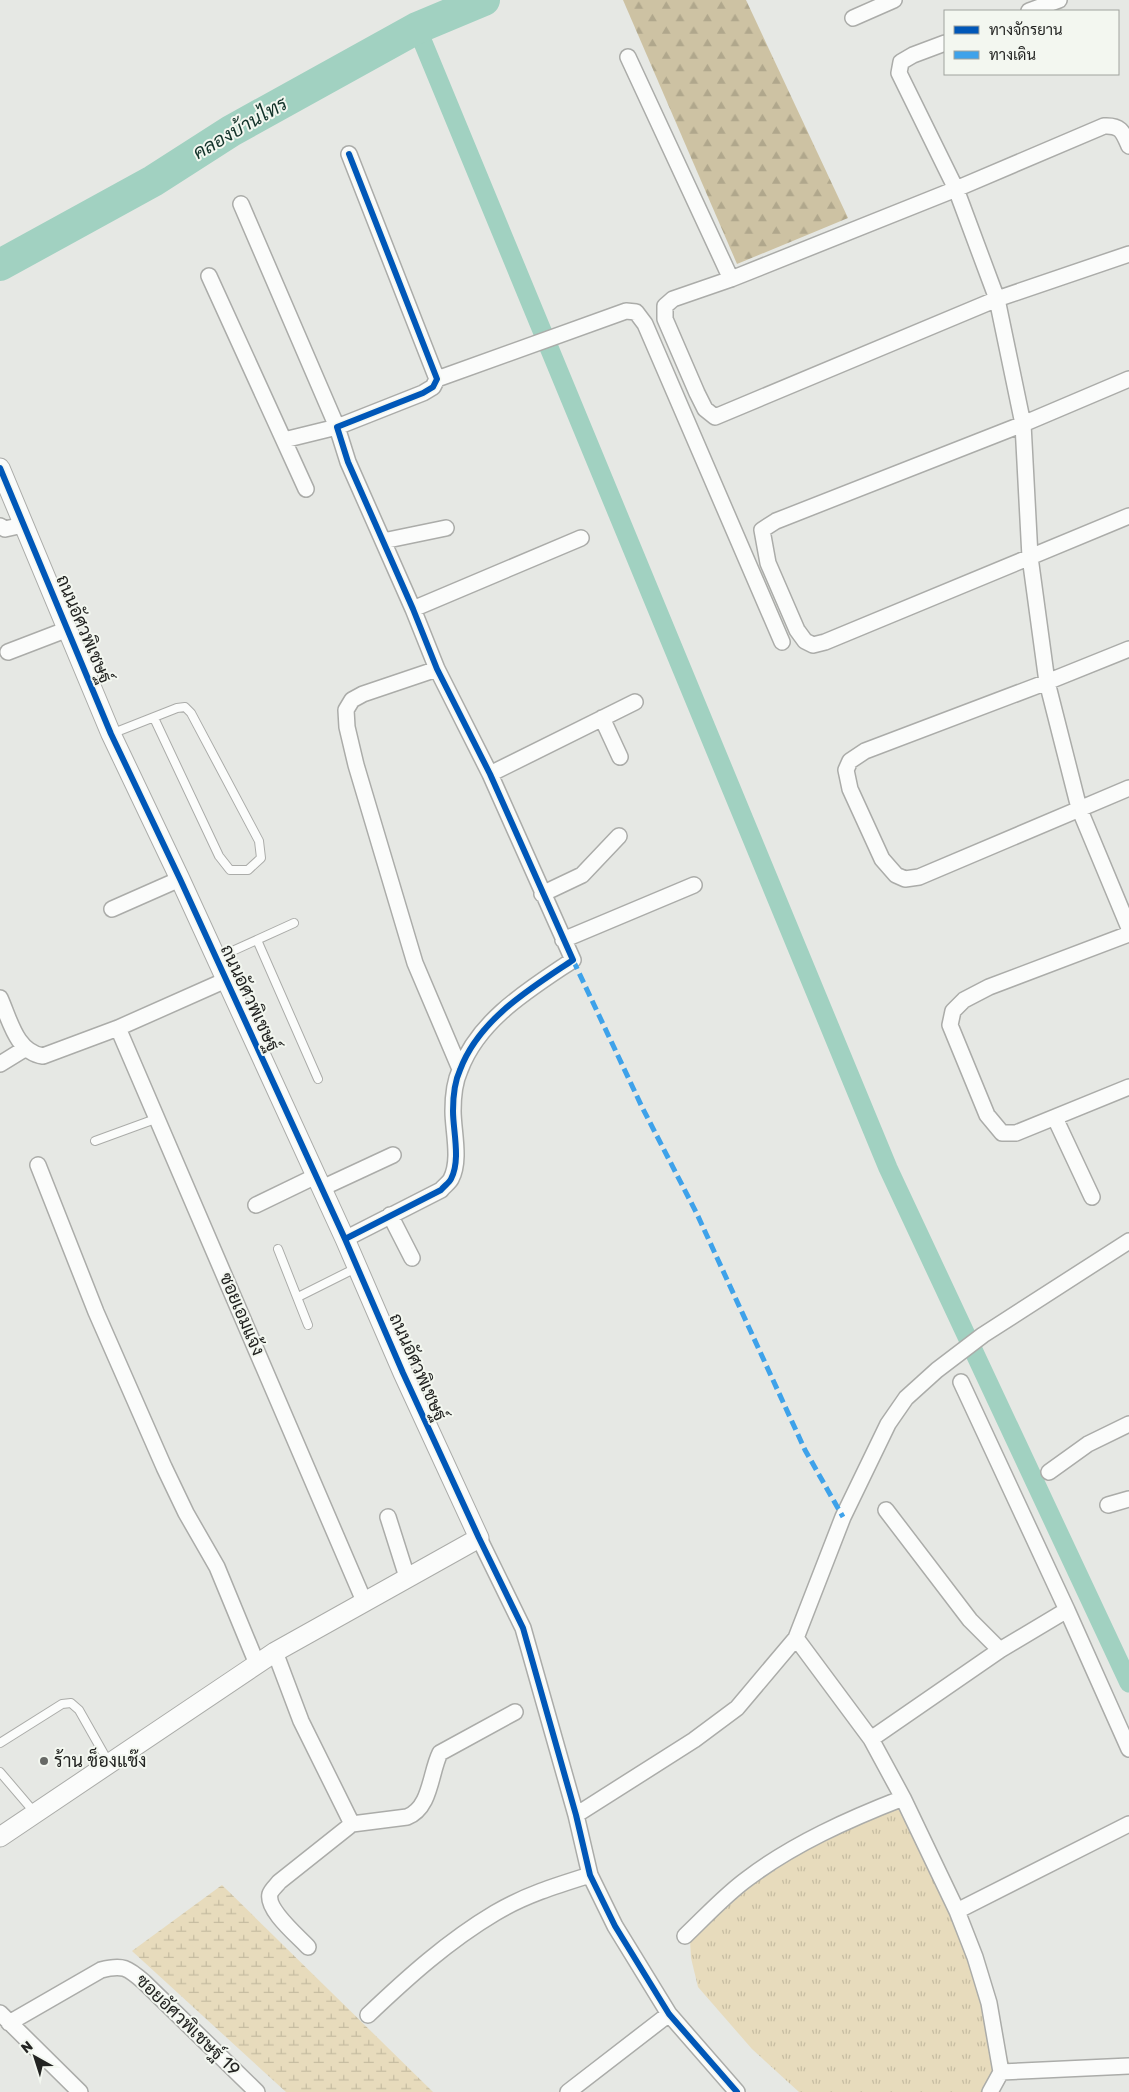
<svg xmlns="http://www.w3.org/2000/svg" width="1129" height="2092" font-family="Rubik,Sarabun,sans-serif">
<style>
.forest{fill:url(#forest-firs)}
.wetland{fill:url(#wetland-marsh)}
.park{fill:url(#park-tufts)}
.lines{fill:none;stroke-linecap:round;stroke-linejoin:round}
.canal{stroke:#a1d1c1;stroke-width:19}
.river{stroke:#a1d1c1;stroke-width:32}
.service-casing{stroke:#abaca9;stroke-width:10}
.minor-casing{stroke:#abaca9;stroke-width:18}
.tertiary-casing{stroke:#abaca9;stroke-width:21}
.service{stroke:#fbfcfb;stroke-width:8}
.minor{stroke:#fbfcfb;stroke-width:15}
.tertiary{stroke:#fbfcfb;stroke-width:19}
.quiet{stroke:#3ea2ea;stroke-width:5;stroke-dasharray:10 5;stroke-linecap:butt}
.cycleway-casing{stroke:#f3f7f0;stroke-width:9}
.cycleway{stroke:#0057b8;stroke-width:6}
.poi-dot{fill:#676966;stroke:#f3f7f0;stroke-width:2}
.labels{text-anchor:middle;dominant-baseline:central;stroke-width:4;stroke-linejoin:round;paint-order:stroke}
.street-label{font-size:18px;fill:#232422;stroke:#f3f7f0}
.poi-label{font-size:18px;fill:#232422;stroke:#f3f7f0;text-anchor:start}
.water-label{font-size:19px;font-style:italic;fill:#113229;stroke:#f3f7f0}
</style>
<defs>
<pattern id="forest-firs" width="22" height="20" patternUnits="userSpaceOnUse" patternTransform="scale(1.25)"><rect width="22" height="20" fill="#cdc2a3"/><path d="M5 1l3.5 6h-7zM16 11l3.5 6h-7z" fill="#b0a78c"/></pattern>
<pattern id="wetland-marsh" width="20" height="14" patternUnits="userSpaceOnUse" patternTransform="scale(1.25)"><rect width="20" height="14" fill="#e7dbbc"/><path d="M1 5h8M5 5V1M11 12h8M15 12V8" fill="none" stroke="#c6bca1"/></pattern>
<pattern id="park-tufts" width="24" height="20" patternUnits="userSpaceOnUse" patternTransform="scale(1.25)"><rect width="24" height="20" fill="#e7dbbc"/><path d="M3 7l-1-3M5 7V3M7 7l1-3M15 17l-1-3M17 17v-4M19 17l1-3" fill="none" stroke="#c6bca1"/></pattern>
</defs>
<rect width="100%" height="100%" fill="#e6e8e4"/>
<path class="forest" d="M623,0h123l102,218 -111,46z"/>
<path class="wetland" d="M222,1885l211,207h-147l-154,-141z"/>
<path class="park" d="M899,1805l55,115 56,145 -18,27h-193l-47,-43 -54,-62 -7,-29 -1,-18 62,-55 46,-30 48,-29z"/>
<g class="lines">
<path class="canal" d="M417,28l471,1140 241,515"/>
<path class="river" d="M0,265l153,-84 78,-50 186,-103 67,-28"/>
<g class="service-casing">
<path id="service" d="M111,734l66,-26 8,-1 6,6 68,128 2,17 -13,12h-18l-11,-14 -65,-138
M257,940l61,139
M217,958l77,-35
M95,1141l63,-23
M278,1249l30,76
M298,1297l58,-29
M0,1743l62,-39 9,-1 8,7 30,53
M0,1772l35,41"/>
</g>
<g class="minor-casing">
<path id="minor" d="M1029,11l30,-11
M853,18l41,-18
M945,43l-32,12 -12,7 -2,11 57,116 41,110 26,125 7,133 17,125 32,126 50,120
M628,57l103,222
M1129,146c-6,-14 -8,-21 -25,-20l-148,63 -225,90 -58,20 -8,7v13l32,74 8,16 10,8 282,-118 132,-45
M241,204l96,223 -53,13
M209,276l97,213
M437,379l189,-68 10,1 9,12 137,318
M1129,379l-106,45 -247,97 -14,9 6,33 29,67 8,11 8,4 12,-3 304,-126
M0,526l5,3 18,-4
M383,541l63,-13
M413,609l168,-71
M1129,649l-82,33 -182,69 -15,10 -4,9 4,19 32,70 14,16 9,4 14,-2 210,-89
M8,652l60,-23
M437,669l-74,25 -11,6 -6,10 1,17 9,38 59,198 45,106
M602,718l18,39
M490,774l145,-72
M542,894l40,-19 37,-39
M112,909l68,-30
M1129,934l-140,53 -25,13 -11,11 -3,14 37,90 15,18h14l113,-46
M563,940l131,-55
M0,998c10,22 16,54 43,58l75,-28 108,-48
M118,1028l246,573
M0,1064l26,-16
M1055,1118l37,79
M38,1165l58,147 68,155 22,46 31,54 40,97
M322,1188l71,-33
M256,1205l60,-29
M390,1215l22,43
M345,1239l96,-49c3,-4 8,-7 10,-11 10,-19 2,-48 2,-68 0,-14 1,-28 7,-41 19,-51 70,-81 113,-110l-83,-186 -53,-105 -24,-60 -65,-147 -11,-35 86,-34 10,-6 4,-8 -88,-225
M961,1382l106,228
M1049,1472l39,-28 41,-20
M1108,1505l21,-6
M886,1510l84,110 30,30
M388,1517l19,60
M479,1538l44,90 53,187 14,60 25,51 54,88 68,78
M796,1638l75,101 32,59 54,113 18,46 14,46 12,69 128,-6
M275,1652l26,69 51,103
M871,1739l129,-89 67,-40 62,139
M576,1815l118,-75 43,-32 59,-70 47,-121 45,-93 18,-26 31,-28 46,-35 146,-94
M957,1911l172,-87
M685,1936c20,-19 40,-41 62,-57 46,-35 102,-60 156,-81
M308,1947c-10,-11 -42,-37 -38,-53 1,-4 7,-9 9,-12l73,-58 55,-7c24,-9 23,-44 33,-64l75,-41
M0,2013l80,79
M368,2015c40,-38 80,-74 127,-102 30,-18 63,-28 95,-38
M9,2023l92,-53c22,-6 27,-2 43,12l113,110
M568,2092l101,-78
M990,2092l11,-20"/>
</g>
<g class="tertiary-casing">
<path id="tertiary" d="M0,468l111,266 69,145 165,360 58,134 76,165 -204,114 -275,185"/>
</g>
<use href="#service" class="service"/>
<use href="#minor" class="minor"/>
<use href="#tertiary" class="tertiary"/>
<path class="quiet" d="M573,960l69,147 55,107 108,236 38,67"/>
<g class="cycleway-casing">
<path id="cycleway" d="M0,468l111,266 69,145 165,360 58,134 76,165 44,90 53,187 14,60 25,51 54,88 68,78
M345,1239l96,-49c3,-4 8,-7 10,-11 10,-19 2,-48 2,-68 0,-14 1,-28 7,-41 19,-51 70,-81 113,-110l-83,-186 -53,-105 -24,-60 -65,-147 -11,-35 86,-34 10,-6 4,-8 -88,-225"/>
</g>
<use href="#cycleway" class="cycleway"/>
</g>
<circle class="poi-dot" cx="44" cy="1761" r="5"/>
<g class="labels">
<g class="street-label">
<text transform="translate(84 629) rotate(67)">ถนนอัศวพิเชษฐ์</text>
<text transform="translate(250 998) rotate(65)">ถนนอัศวพิเชษฐ์</text>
<text transform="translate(242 1314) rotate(67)">ซอยเอมแจ้ง</text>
<text transform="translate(418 1367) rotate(66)">ถนนอัศวพิเชษฐ์</text>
<text transform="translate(188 2025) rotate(44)">ซอยอัศวพิเชษฐ์ 19</text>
</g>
<g class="poi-label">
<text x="54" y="1761">ร้าน ช็องแช๊ง</text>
</g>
<g class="water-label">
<text transform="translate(240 128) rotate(-30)">คลองบ้านไทร</text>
</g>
</g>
<rect x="944" y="10" width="175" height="65" fill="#f3f7f0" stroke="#a0a39e"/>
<rect x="954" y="26" width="25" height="8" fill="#0057b8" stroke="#a0a39e"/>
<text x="989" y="35" font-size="15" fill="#232422">ทางจักรยาน</text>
<rect x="954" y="51" width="25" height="8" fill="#3ea2ea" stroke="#a0a39e"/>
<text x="989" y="60" font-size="15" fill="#232422">ทางเดิน</text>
<g transform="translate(35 2057) rotate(321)" stroke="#f3f7f0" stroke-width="4" paint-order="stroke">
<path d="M0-4L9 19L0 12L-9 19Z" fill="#232422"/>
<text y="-8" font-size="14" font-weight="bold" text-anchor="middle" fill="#232422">N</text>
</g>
</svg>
